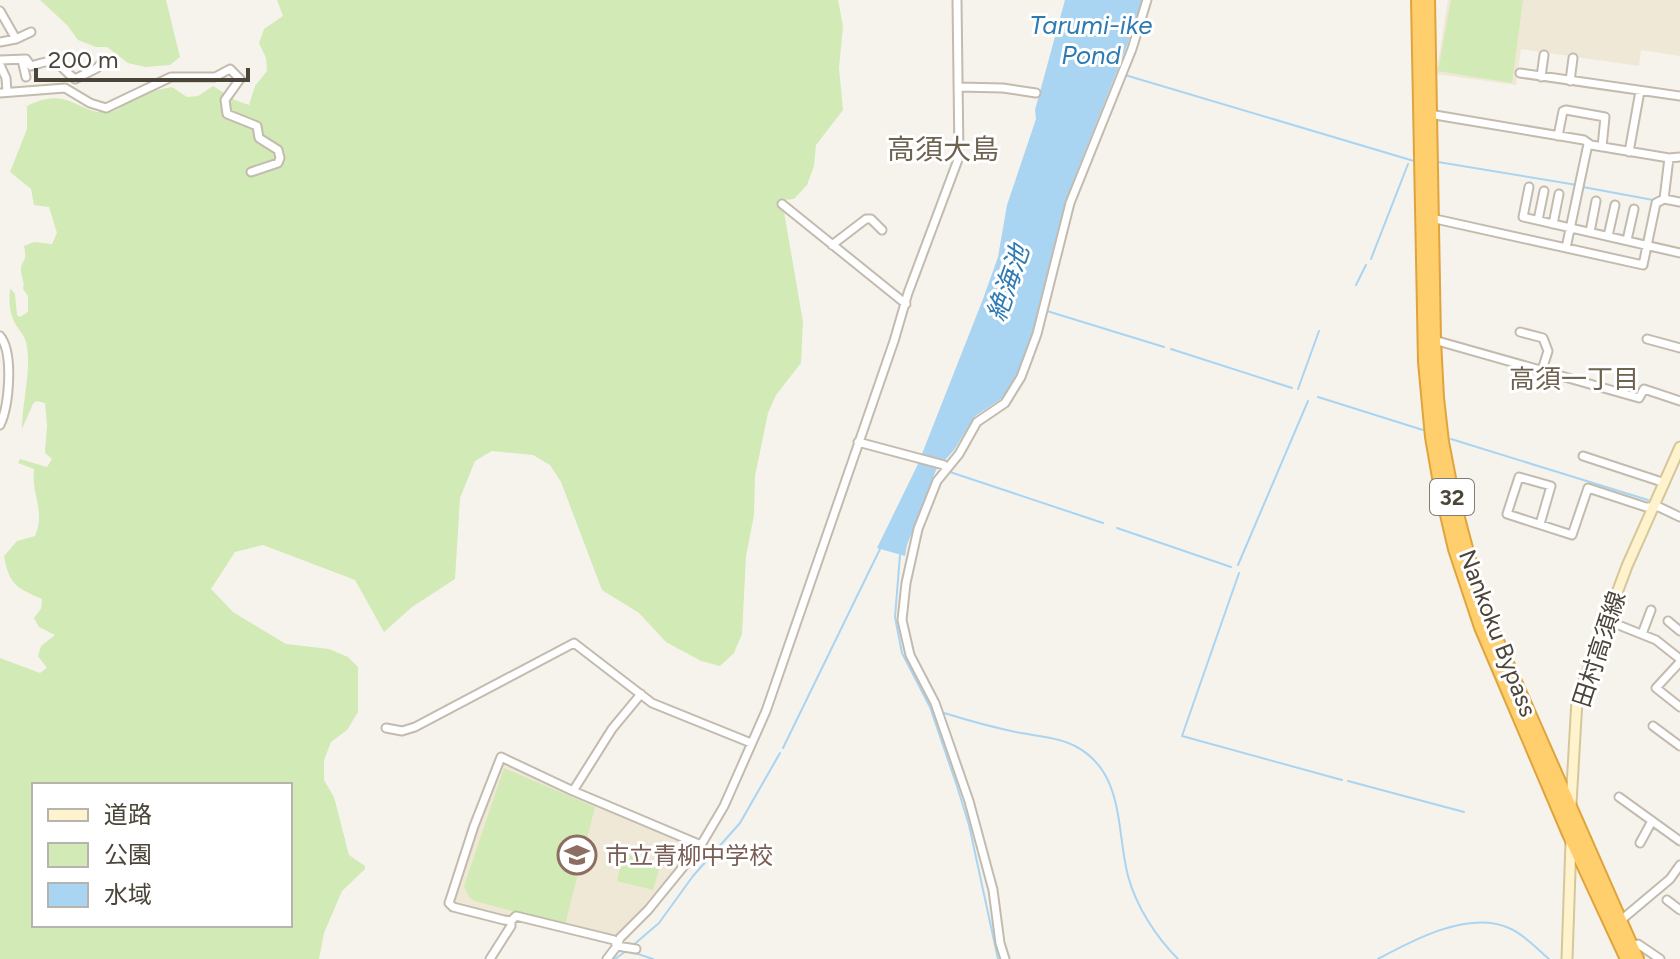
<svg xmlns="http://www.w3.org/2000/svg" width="1680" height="959" font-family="Figtree,'Noto Sans JP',sans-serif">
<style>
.education{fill:#efe8d6}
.green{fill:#d2eab5;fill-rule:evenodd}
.water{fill:#a9d4f2}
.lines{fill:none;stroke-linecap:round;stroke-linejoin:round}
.stream{stroke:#a9d4f2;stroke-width:2}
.street-casing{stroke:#c2bbae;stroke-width:11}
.secondary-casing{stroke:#d6c79b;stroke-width:13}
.highway-casing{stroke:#e0a43c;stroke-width:16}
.street{stroke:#fff;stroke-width:7}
.secondary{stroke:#fff3cd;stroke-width:9}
.highway{stroke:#ffcf6e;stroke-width:12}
.labels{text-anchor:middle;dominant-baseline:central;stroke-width:6;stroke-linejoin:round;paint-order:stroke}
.shield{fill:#fff;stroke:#817c74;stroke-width:2}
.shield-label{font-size:22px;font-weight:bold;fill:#4b4439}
.street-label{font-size:24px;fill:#4b4439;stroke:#fff}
.education-label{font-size:24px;fill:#785e54;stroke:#fff;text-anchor:start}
.water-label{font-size:26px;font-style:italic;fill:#2e7ab2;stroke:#fff}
.neighbourhood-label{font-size:26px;fill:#6e6250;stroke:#fff}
.quarter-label{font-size:28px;fill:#6e6250;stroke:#fff}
</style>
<rect width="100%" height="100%" fill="#f6f3ec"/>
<path class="education" d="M1448,0h232v56l-39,-6 -2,16 -118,-17 -5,36 -80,-11z
M503,761l187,82 1,4 -10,15 -63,74 -3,2 -100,-25 -10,5 -51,-13 -2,-3 20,-62z"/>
<path class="green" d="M40,0h126l14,57 -10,8 -25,2 -17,-4 -21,-16h-11l-18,-7 -11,-15z
M277,0h561l5,26 -4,42 4,42 -27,35 -2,21 -7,19 -13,14 -12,1 21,122 -2,41 -25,32 -8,18 -13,63 -1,39 -8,41 -4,78 -8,19 -14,13 -19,-5 -35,-19 -27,-29 -37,-23 -41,-108 -11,-17 -17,-10 -41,-4 -17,10 -15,37 -5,81 -43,28 -28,25 -29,-52 -92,-35 -28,7 -24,37 22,23 53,32 43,5 19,8 10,10v45l-11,18 -16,12 -7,18v20l10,17 15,58 16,11v3l-23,22 -18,42 -5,26h-319v-301l40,15 7,-5 -9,-12 3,-10 14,-11 -16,-8 -5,-9 7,-9 1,-10c-26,-11 -33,-15 -38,-43l13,-15 18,-5c11,-26 -4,-40 -1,-67l-16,-6 2,-4 27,8 5,-8 -7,-6 2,-28 -2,-22 -9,-2 -3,3 -11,25c0,-27 9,-55 5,-82 -1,-10 -6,-14 -11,-22 -7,-11 -7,-25 -6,-37l5,6 2,21 3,2 8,-5v-16l-5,-7c2,-8 -2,-11 -2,-19 0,-11 7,-6 3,-24l10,-4 18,2 5,-11 -8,-26 -15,-2 -3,-16 -21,-17 17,-43v-23c45,-23 52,13 86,5 7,-2 15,-10 22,-14 12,-6 23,-7 37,-10l15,10 11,-1 15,-10 22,14 14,5 6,-19 12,-15 -1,-13 -7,-15 5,-14 19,-13zM34,785h256v140h-256z
M1451,0h72l-11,83 -74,-12z
M504,768l91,39 -30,118 -90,-24 -6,-4 -5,-11z
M623,854l38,9 -8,27 -36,-9z"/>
<path class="water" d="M1065,0h77l-15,46 -53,133 -16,55 -18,78 -24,67 -15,20 -26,17 -21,34 -18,20 -29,75 -2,11 -28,-8 41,-84 65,-165 15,-42 9,-52 29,-86 -1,-9z"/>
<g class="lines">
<path class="stream" d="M1125,75l289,86
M1438,162l139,23
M1583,187l70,13
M1371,259l37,-95
M1356,285l10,-20
M1047,311l117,36
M1171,349l121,39
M1298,389l21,-58
M1318,397l105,33
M1451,439l197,61
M950,472l153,51
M1117,528l114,39
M900,555l-5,62 7,36 28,54 27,79 12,39 29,134
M1238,565l70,-164
M1239,573l-57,163 160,44
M944,713c26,8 51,15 77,20 18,3 38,5 54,13 50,26 41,84 53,130 8,30 28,61 50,83
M783,748l97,-199
M1348,781l116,31
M631,947l28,-24 34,-47 47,-53 40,-70
M632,952l21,7
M615,959l11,-8
M1378,959c35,-19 91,-49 131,-31 15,6 28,21 40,31"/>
<g class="street-casing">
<path id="street" d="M0,11l16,28 -16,3
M16,39l15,-7
M0,60l26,-1 5,7c30,-10 23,-3 44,13l22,-11 6,-7 4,1
M22,60l4,17
M0,65l6,13 1,14
M1520,73l160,23
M1541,77l3,-22
M1570,81l3,-23
M959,87l44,1 33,5
M0,93l65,-5 25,15 16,5 65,-31h44l15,-8 10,10 -15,21 2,14 30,12 2,12 19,12 2,8 -2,5 -27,9
M1429,114l155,26 7,5 78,13 11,-1
M1558,136l5,-25 3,-1 39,7 -3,30
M1629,152l11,-61
M1529,187l-6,30 157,36
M1664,199l16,3
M782,204l124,100
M1431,218l212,47 13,-62 8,-4 5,-41
M1538,220l6,-29
M1553,224l6,-30
M1590,232l6,-31
M1608,236l7,-31
M1627,240l7,-31
M832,245l34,-26h5l11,11
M1566,248l22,-104
M1520,332l23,6 5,13 -6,19
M0,336c14,17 9,70 0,89
M1647,339l33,9
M1434,340l205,58 5,-9 36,12
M858,442l86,23 2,3
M1583,456l82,27
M1540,524l11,-38 -32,-9 -12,37 65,21 16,-47 58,19h13l21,10
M1606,620l50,20 24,19
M1668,621l12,10
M1642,634l9,-24
M1680,662l-24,26 24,19
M1653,726l27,20
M386,728l16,3 13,-4 159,-84 78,60 99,40
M573,791l39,-62 29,-35
M1619,797l61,44
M1640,843l12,-22
M1667,900l13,10
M1620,921l50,-42 10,-14
M1632,946l6,-2 22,15
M636,949l-19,-3 -3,-6 -98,-24 -5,5 -7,-1 -51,-13 -4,-4 25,-77 27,-69 72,34 128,54
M490,959l21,-33v-5
M607,959l10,-13 3,-8 28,-28 53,-65 23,-39 42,-95 128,-370 14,-48 51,-136 -2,-157
M1005,959l-5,-16 -7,-53 -24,-89 -34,-98 -25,-48 -8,-35 4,-37 12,-54 19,-48 22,-27 18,-32 28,-19 16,-26 16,-43 33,-131 62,-154 15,-49"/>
</g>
<g class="secondary-casing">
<path id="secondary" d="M1571,804l6,-104 50,-134 53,-119
M1567,959l4,-117"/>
</g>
<g class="highway-casing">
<path id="highway" d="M1418,0l7,362 7,75 9,52 14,60 26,78 89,209 57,123
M1428,0l6,340 3,58 5,44 11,57 20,76 17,50 147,334"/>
</g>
<use href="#street" class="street"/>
<use href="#secondary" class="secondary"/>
<use href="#highway" class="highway"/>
</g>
<defs>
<g id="school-ring" transform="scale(2)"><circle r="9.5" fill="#fff" stroke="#8d6e63" stroke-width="1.5"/><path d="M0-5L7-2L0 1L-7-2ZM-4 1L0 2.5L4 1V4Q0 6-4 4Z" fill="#8d6e63"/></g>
</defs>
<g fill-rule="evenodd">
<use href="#school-ring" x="577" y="855"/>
</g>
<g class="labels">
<rect class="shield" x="1430" y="479" width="44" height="36" rx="6"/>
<g class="shield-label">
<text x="1452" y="497">32</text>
</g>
<g class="street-label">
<text transform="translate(1498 633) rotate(69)">Nankoku Bypass</text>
<text transform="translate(1599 649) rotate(-72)">田村高須線</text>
</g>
<g class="education-label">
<text x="605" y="855">市立青柳中学校</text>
</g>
<g class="water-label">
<text x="1091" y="25">Tarumi-ike<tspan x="1091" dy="30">Pond</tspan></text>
<text transform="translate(1008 283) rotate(-71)">絶海池</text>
</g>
<g class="neighbourhood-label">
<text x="1574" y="379">高須一丁目</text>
</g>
<g class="quarter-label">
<text x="943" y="149">高須大島</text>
</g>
</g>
<rect x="32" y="783" width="260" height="144" fill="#ffffff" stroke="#b7b4b0" stroke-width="2"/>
<rect x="48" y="809" width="40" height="12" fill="#fff3cd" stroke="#b7b4b0" stroke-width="2"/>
<text x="104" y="823" font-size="24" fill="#4b4439">道路</text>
<rect x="48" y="843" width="40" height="24" fill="#d2eab5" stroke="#b7b4b0" stroke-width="2"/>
<text x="104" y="863" font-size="24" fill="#4b4439">公園</text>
<rect x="48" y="883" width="40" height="24" fill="#a9d4f2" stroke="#b7b4b0" stroke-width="2"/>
<text x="104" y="903" font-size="24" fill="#4b4439">水域</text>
<path d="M36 68v12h212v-12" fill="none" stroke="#4b4439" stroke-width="4"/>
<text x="48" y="68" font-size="24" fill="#4b4439" stroke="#ffffff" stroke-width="6" paint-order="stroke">200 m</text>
</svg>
